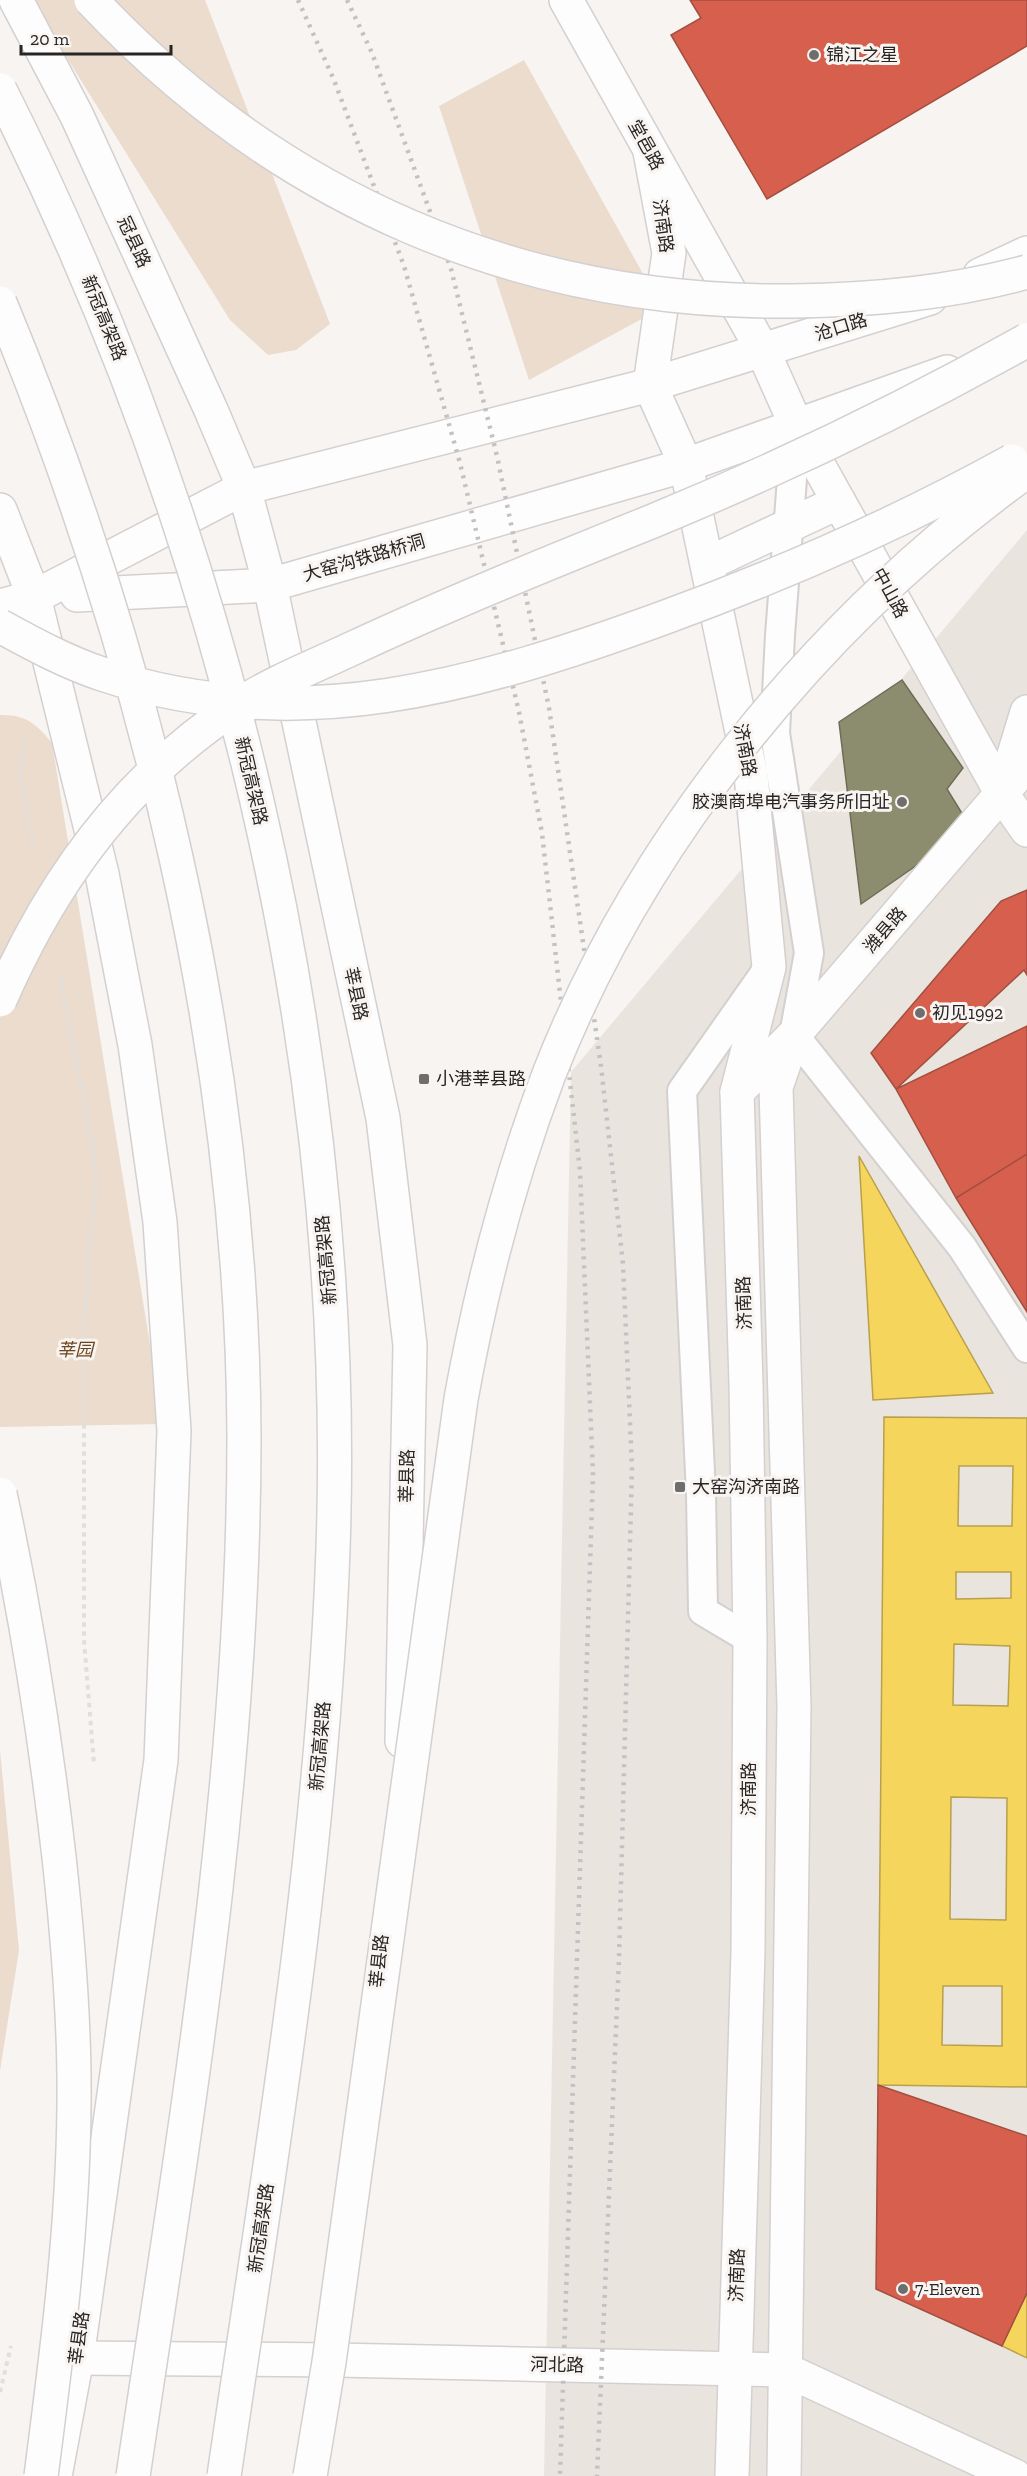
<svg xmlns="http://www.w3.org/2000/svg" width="1027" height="2476" font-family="'Zilla Slab','Noto Sans SC',serif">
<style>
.built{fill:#eae4de}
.green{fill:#ebdcce}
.homes{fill:#f6d55c;stroke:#b8a04c;stroke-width:1.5;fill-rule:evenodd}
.shops{fill:#d6604d;stroke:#a24f41;stroke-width:1.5}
.industry{fill:#8c8c6e;stroke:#6e6d58;stroke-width:1.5}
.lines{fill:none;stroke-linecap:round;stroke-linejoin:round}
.service-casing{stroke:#d3d0cf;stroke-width:32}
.minor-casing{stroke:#d3d0cf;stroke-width:36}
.tertiary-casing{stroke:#d3d0cf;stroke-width:36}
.secondary-casing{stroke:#d3d0cf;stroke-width:36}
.primary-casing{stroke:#d3d0cf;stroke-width:36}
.path{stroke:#dfdfde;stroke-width:4;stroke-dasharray:4.5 4.5;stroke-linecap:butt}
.service{stroke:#fefdfd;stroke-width:28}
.minor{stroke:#fefdfd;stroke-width:33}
.tertiary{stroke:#fefdfd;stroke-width:33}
.secondary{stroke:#fefdfd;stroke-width:33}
.primary{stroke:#fefdfd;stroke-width:33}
.rail{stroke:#c2c2c2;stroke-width:4.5;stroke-dasharray:3 6;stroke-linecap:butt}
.trunk-bridge-casing{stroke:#d3d0cf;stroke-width:36;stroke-linecap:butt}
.trunk-bridge{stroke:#fefdfd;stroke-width:33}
.poi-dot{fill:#706e6d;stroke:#f8f4f1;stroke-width:2}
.labels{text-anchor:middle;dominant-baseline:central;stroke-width:6;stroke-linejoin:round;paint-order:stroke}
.poi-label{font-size:18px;fill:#282625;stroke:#f8f4f1;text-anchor:start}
.street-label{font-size:18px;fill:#282625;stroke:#f8f4f1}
.park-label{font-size:18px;font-style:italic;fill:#6c461d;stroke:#f8f4f1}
</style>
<rect width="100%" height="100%" fill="#f7f4f2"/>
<path class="built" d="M1027,530v1946h-483l27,-1404z"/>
<path class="green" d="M31,0h174l125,324 -34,26 -28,5 -38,-35z
M524,60l138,248 -133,72 -90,-274z
M0,715c25,-1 38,10 52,28l111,681 -163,3z
M0,1750l19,200 -19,121z"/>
<path class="homes" d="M859,1156l134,237 -120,7z
M884,1417l143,1v669l-149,-2zM959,1466h54l-1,60h-54zM956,1572h55v26l-55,1zM954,1644l56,2 -2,60 -55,-1zM951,1797l56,1 -1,122 -56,-1zM943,1986h59v60l-60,-1z
M1027,2293v65l-25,-12z"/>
<path class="shops" d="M690,0h337v46l-260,153 -96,-164 30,-17z
M1027,890v85l-3,-5 -128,119 -25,-36 130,-152z
M1027,1026v128l-71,44 -60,-109z
M1027,1154v158l-71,-114z
M878,2085l149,51v157l-25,53 -126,-57z"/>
<path class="industry" d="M902,680l61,88 -16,21 16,26 -23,34 -79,55 -22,-182z"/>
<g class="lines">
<g class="service-casing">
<path id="service" d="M795,440l-15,195 -5,98 34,220 -15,82 168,212 65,101
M750,1639l-47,-28 -2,-117 -19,-403 83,-118"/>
</g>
<g class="minor-casing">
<path id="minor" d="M0,606l34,-9
M737,1092l57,-57 226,-263
M77,2358l260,2 449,10 229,106"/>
</g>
<g class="tertiary-casing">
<path id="tertiary" d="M566,0l197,351
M650,152l19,101 -19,132 36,80 65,310 18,192 -32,125 9,291 4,256 -2,313 -16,524
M707,564l132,-62
M1002,794l25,-82
M784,2476l10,-769 -18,-620 18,-52"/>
</g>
<g class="secondary-casing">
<path id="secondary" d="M16,0l61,116 134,294 33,78 26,97 113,533 27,227 -8,396
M980,275l47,-22
M0,510l34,87 68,277 33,171 25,177 14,209 -13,329 -84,598 -22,118
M77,595l193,-10 416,-120 261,-93
M34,597l210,-109 406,-103 280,-87"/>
</g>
<g class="primary-casing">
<path id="primary" d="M763,351l33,74 206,369 25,36"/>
</g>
<path class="path" d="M23,742l-3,34 14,71
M60,978l34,174 2,32 -8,78 -4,86v292l10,124
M0,2392l11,-46"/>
<use href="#service" class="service"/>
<use href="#minor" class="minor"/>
<use href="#tertiary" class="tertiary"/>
<use href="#secondary" class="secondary"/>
<use href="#primary" class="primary"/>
<path class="rail" d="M298,0l36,80 70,186 56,197 59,249 23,121 38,338 13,303 -33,1002
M347,0l25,53 79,216 46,187 52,252 52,358 22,198 9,204 -13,491 -22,517"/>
<g class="trunk-bridge-casing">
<path id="trunk-bridge" d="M91,0c187,199 427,304 702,301 80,-1 156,-8 234,-29
M0,90c223,442 350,963 333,1459 -11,311 -64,620 -109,927
M0,303c146,351 243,754 244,1135 0,349 -60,694 -111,1038
M0,626c33,18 66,36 102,48 195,65 377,11 561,-56 121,-44 237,-95 349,-157
M0,1000c53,-122 129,-226 243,-298 33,-21 72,-36 108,-53 99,-46 200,-87 302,-128 128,-53 253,-113 374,-181
M0,1494c26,120 45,241 59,363 9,82 16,165 15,248 -1,125 -17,247 -33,371
M310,2476l19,-114 132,-963c20,-111 48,-219 88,-325 93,-237 272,-455 478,-603"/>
</g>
<use href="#trunk-bridge" class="trunk-bridge"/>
</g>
<g class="poi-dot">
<circle cx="814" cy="55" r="6"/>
<circle cx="902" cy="802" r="6"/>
<circle cx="920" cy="1013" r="6"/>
<rect x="418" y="1073" width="12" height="12" rx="3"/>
<rect x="674" y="1481" width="12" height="12" rx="3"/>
<circle cx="903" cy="2289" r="6"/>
</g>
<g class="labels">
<g class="poi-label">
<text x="826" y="55">锦江之星</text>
<text x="890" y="802" text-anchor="end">胶澳商埠电汽事务所旧址</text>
<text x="932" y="1013">初见1992</text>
<text x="436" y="1079">小港莘县路</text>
<text x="692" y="1487">大窑沟济南路</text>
<text x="915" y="2289">7-Eleven</text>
</g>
<g class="street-label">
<text transform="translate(646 145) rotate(61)">堂邑路</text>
<text transform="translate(663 226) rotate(82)">济南路</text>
<text transform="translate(134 242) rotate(65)">冠县路</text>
<text transform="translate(104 318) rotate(68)">新冠高架路</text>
<text transform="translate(841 327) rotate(-17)">沧口路</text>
<text transform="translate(364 558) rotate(-16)">大窑沟铁路桥洞</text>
<text transform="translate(890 593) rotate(61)">中山路</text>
<text transform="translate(745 750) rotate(79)">济南路</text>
<text transform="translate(251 781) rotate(77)">新冠高架路</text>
<text transform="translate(885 930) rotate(-49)">潍县路</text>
<text transform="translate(356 994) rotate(78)">莘县路</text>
<text transform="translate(326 1260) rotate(-95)">新冠高架路</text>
<text transform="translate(744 1303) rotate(-92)">济南路</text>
<text transform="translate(407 1476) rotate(-89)">莘县路</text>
<text transform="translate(320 1746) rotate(-85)">新冠高架路</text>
<text transform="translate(749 1789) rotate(-90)">济南路</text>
<text transform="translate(379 1961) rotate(-84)">莘县路</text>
<text transform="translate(261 2228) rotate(-82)">新冠高架路</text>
<text transform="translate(737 2275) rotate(-88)">济南路</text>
<text transform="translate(79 2338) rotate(-82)">莘县路</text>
<text transform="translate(557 2365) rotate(1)">河北路</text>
</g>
<g class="park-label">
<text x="75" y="1350">莘园</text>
</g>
</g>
<path d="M21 45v9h150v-9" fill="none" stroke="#282625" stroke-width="3"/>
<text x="30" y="45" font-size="18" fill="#282625" stroke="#f8f4f1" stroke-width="4.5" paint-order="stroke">20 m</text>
</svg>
